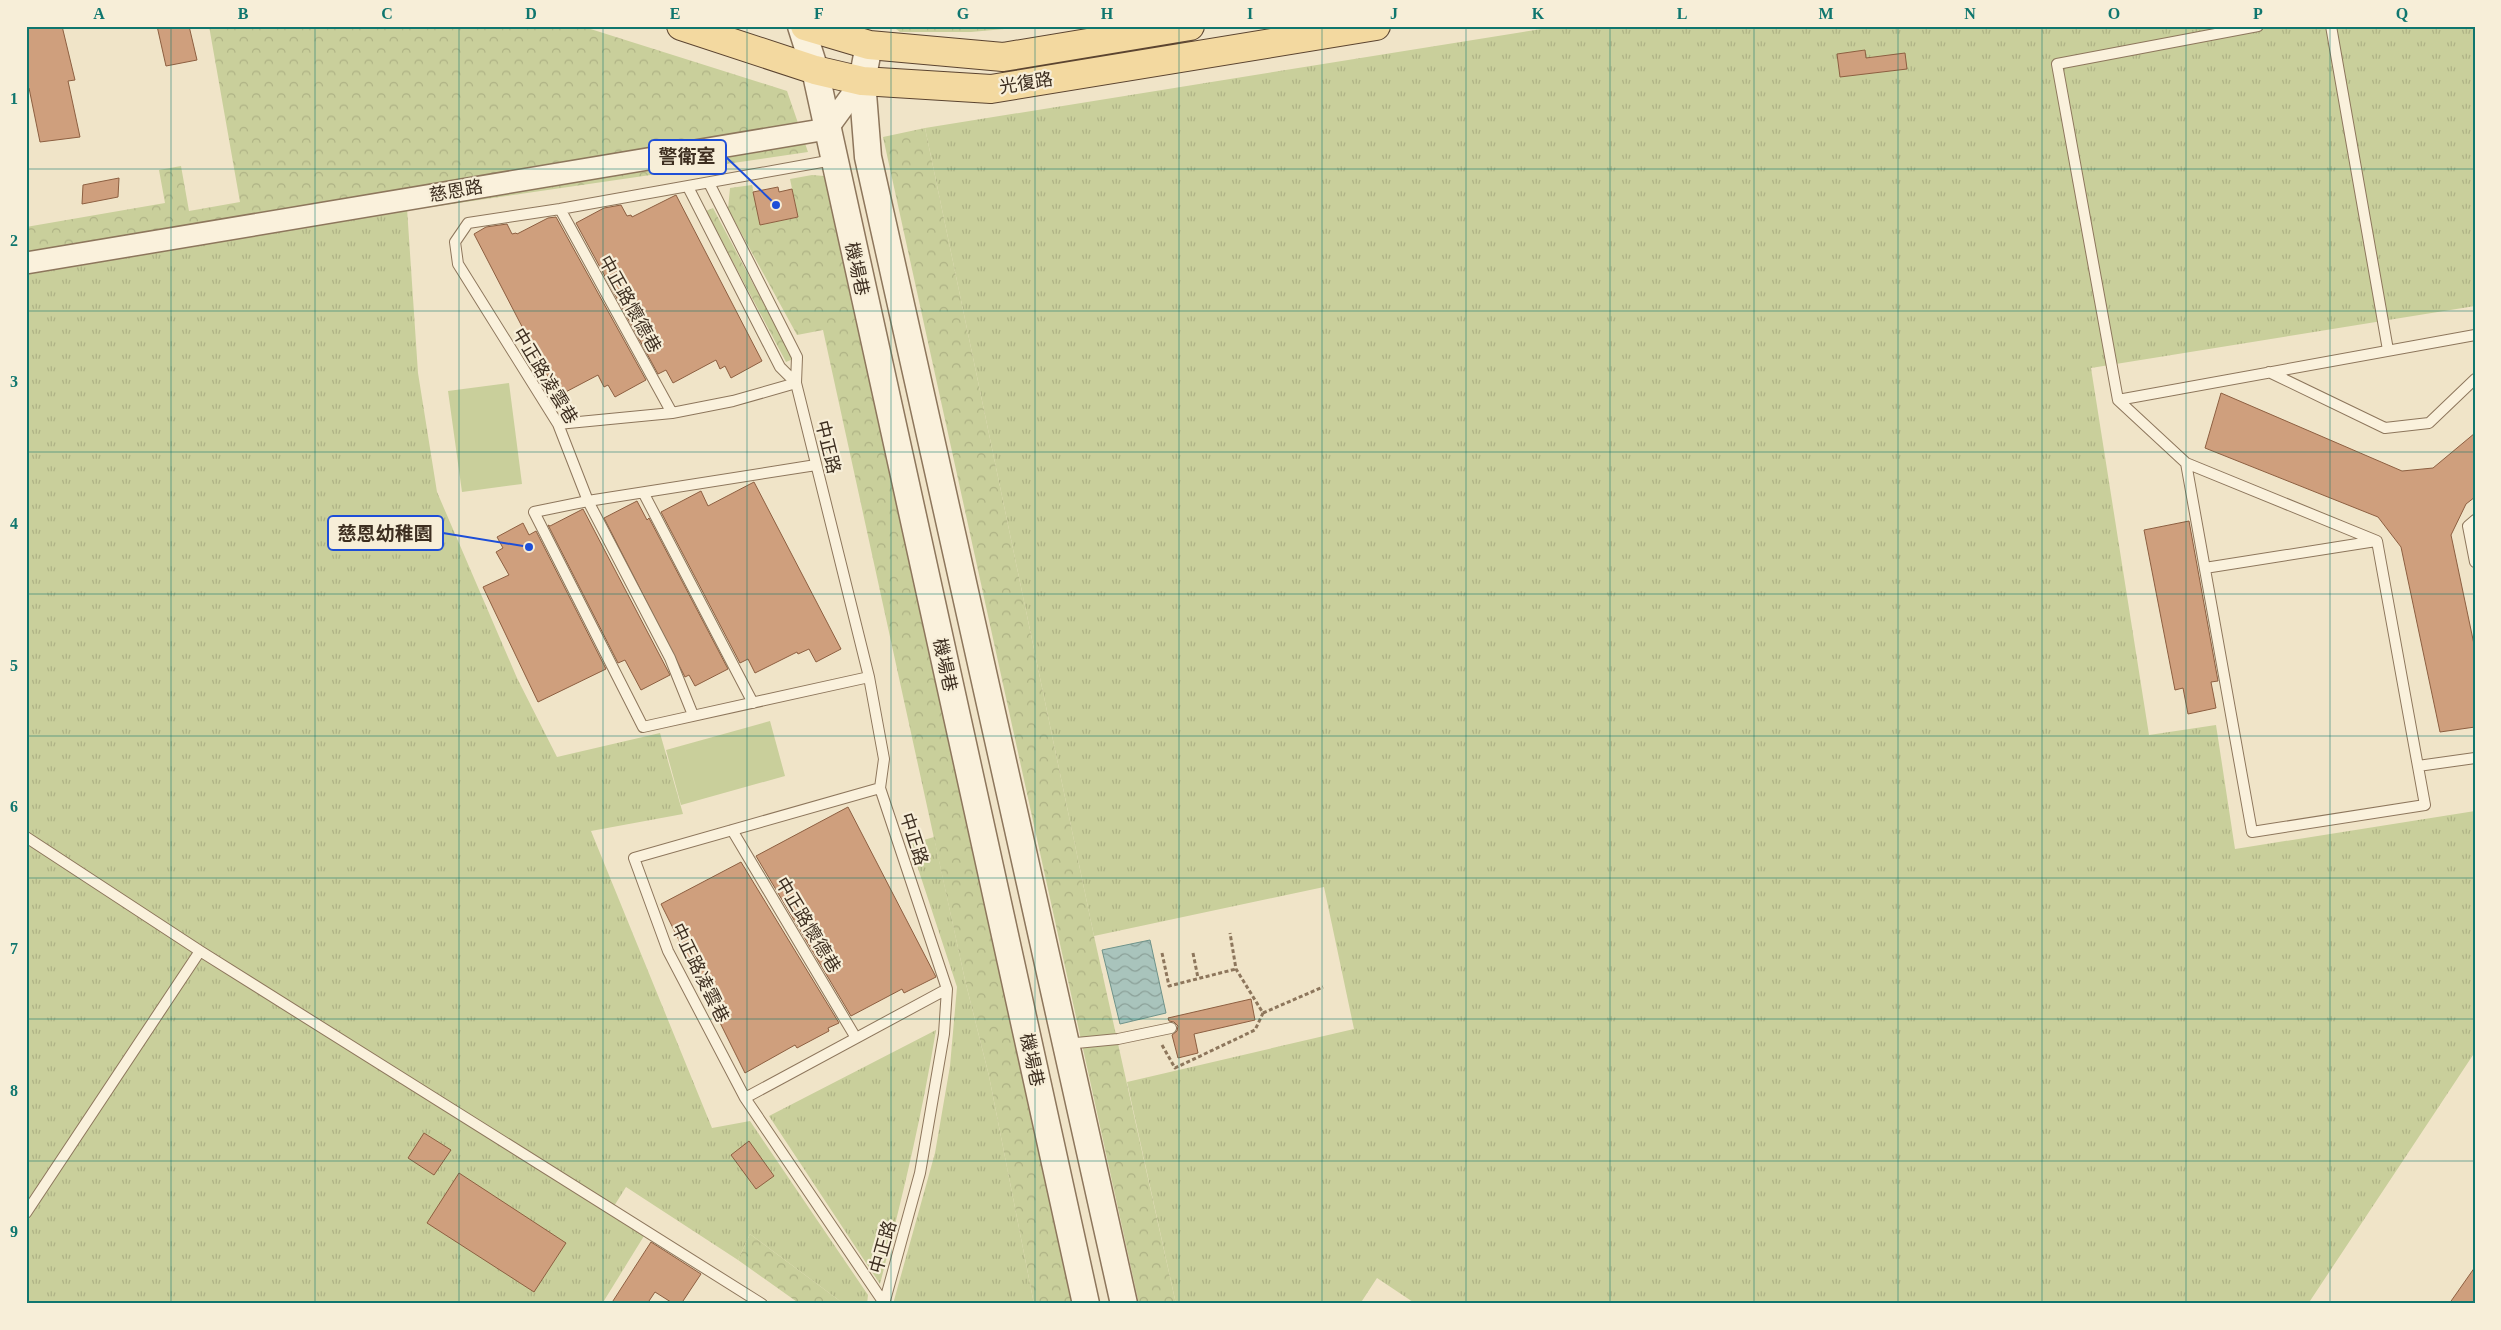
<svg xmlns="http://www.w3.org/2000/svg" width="2501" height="1330" font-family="'Times New Roman','Noto Sans TC',serif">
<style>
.grass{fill:url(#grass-tufts)}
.forest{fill:url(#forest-crowns)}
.pitch{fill:#c9cf9b}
.water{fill:url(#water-waves);stroke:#6f938a}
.building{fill:#cf9f7d;stroke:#8d5f41}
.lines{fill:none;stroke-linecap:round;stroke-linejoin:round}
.service-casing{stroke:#8d765c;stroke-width:12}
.minor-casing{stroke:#8d765c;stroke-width:24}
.tertiary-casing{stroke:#8d765c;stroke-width:29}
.primary-casing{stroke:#5b4430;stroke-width:30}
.path{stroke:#8d765c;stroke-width:3;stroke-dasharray:4 2.5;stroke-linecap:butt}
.service{stroke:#faf1dc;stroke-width:10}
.minor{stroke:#faf1dc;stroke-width:21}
.tertiary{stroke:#faf1dc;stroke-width:26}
.primary{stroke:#f3d9a0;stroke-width:28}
.grid{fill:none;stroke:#0f766e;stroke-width:1;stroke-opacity:0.55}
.labels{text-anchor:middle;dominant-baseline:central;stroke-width:4.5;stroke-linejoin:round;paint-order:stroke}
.street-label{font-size:18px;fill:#3d2e20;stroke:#f7eed8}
.leader{fill:none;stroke:#1d4ed8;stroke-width:2}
.callout-dot{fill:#1d4ed8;stroke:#f7eed8;stroke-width:2}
.callout{fill:#f7eed8;stroke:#1d4ed8;stroke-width:2}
.callout-label{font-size:19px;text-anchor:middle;font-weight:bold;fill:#3d2e20}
.neatline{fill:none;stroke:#0f766e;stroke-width:2}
.grid-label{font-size:16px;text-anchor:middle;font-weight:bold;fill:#0f766e}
</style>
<defs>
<pattern id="grass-tufts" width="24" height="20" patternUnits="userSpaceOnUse" patternTransform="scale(1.25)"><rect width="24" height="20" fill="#c9cf9b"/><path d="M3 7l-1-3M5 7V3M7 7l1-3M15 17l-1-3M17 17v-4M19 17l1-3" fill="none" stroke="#aeb285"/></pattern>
<pattern id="forest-crowns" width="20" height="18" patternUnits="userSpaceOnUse" patternTransform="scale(1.25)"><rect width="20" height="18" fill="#c9cf9b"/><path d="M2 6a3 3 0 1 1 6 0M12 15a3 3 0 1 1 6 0" fill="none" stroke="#aeb285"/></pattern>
<pattern id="water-waves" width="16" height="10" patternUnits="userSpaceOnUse" patternTransform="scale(1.25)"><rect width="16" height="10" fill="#a9c4bc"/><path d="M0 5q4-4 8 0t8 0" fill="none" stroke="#8ba098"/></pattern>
</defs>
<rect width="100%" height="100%" fill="#f0e4c8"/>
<path class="grass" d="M1560,26h915v280l-384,62 58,367 67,-10 19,124 240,-38v241l-167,252h-892l-39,-26 -17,26h-184l-49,-222 227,-53 -30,-142 -230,49 -169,-808z
M407,208l11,165 19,119 80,186 40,79 103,-24 23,81 -92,17 121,297 38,-7 118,174 -1,9h-23l-94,-70 -12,26 -112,-73 -17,27 35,22 -42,68h-576v-1038z
M934,837l31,143 24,96 45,228h-141l42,-151 15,-87 7,-79 -47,-143z
M936,1030c-14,86 -34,169 -56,254l-111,-168z"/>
<path class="forest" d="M209,26h372l206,65 21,61 -782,114v-39l139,-24 -6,-33 22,-4 8,45 51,-9z
M892,26h146l-67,6h-71z
M925,128l169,808 82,368h-37l-256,-1167z
M812,175l12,1 248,1128h-38l-45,-228 -24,-96 -142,-650 -26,5 -69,-126 2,-21 22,-3 8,40 38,-8 -8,-38z
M713,208l80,151 -7,3 -80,-151z
M750,1234l94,70h-44l-62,-44z"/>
<path class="pitch" d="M509,383l13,101 -60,8 -14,-101z
M770,721l15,55 -104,29 -15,-55z"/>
<path class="water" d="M1150,940l16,73 -46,11 -18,-74z"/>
<path class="building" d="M26,26h36l13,54 -7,1 12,56 -40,5 -11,-54h-3z
M157,26h32l8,34 -31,6z
M1865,50l1,8 39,-5 2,16 -67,8 -3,-23z
M119,178l-1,19 -36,7 1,-19z
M778,187l1,5 13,-3 6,28 -38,8 -7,-33z
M676,195l86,166 -31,17 -6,-12 -5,3 -4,-9 -43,23 -7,-13 -8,4 -82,-151 28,-15 17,-3 6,11 4,-1 1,2z
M556,217l90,163 -31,17 -7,-12 -4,2 -6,-12 -40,21 -84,-162 12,-7 21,-3 5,10 4,-1 1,1 31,-16z
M2221,393l181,78 31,-3 42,-35v64l-9,7 -15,31 24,114v78l-35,5 -39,-185 -23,-30 -173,-69z
M754,482l87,167 -25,13 -7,-13 -11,5 -1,-2 -42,21 -7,-14 -8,4 -79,-151 40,-21 7,15z
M637,501l10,19 2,-2 79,151 -33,17 -6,-11 -4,2 -81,-159z
M583,509l87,166 -29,15 -16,-30 -7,3 -70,-138 2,1z
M2189,521l29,160 -7,1 5,26 -28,6 -5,-26 -8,2 -31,-160z
M523,523l6,12 7,-4 70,138 -68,33 -55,-115 26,-12 -13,-23 7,-4 -6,-11z
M848,807l88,170 -32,16 -2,-4 -51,27 -95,-160z
M741,862l98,161 -11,5 1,3 -32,17 -2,-3 -50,28 -84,-169z
M1251,999l4,21 -61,14 4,19 -20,5 -6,-23 5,-4 1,-5 -4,-4 -5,-1 -1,-3z
M424,1133l27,17 -17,25 -26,-17z
M749,1141l25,35 -18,13 -25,-34z
M459,1173l107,70 -32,49 -107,-69z
M651,1242l50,32 -20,30h-7l-19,-12 -8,12h-36z
M2475,1267v37h-26z"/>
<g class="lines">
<g class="service-casing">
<path id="service" d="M2258,26l-201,38 61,336 357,-65
M2331,26l57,324
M688,187l92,180 16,16 1,-26 -88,-174
M560,209l112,204
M2269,372l116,56 44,-5 46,-44
M2118,400l68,63
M558,424l114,-11 61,-12 63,-18 73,294 15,82 -4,29 67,201 -3,45 -24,139 -36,131
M2186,463l191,78 48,264 -173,27z
M816,465l-228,36 -54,11 109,215 226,-50
M644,494l109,209
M2475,520l-7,6 7,36
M2205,568l171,-27
M693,715l-23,-57 -82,-157 -30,-77 -100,-160 -3,-22 13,-19 92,-14 273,-49
M2418,766l57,-8
M880,788l-246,70 34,93 77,147 139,205
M732,830l124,208
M26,837l174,114 562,353
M1066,1044l52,-5 53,-11
M745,1098l202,-109
M26,1213l174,-262"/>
</g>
<g class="minor-casing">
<path id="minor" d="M26,263l801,-134 35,-48"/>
</g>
<g class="tertiary-casing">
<path id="tertiary" d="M801,26l14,44 271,1234
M869,45l-7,36 6,76 256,1147"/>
</g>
<g class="primary-casing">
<path id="primary" d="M681,26l134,44 47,11 129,8 385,-63
M805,26l64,19 134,12 187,-31"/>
</g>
<path class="path" d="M1162,953l7,33 67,-17
M1193,953l5,25
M1263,1013l60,-26
M1162,1045l13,23 80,-38 8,-17 -27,-44 -6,-36"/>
<use href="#service" class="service"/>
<use href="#minor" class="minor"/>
<use href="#tertiary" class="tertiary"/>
<use href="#primary" class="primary"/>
</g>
<path class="grid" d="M171,26v1278M315,26v1278M459,26v1278M603,26v1278M747,26v1278M891,26v1278M1035,26v1278M1179,26v1278M1322,26v1278M1466,26v1278M1610,26v1278M1754,26v1278M1898,26v1278M2042,26v1278M2186,26v1278M2330,26v1278M26,169h2449M26,311h2449M26,452h2449M26,594h2449M26,736h2449M26,878h2449M26,1019h2449M26,1161h2449"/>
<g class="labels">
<g class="street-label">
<text transform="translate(1026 83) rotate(-9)">光復路</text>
<text transform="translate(456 191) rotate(-10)">慈恩路</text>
<text transform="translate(857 269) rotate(78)">機場巷</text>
<text transform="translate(630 304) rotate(61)">中正路懷德巷</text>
<text transform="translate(545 376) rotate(59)">中正路凌雲巷</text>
<text transform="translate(828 447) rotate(76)">中正路</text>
<text transform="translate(945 665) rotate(78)">機場巷</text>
<text transform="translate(914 839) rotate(72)">中正路</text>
<text transform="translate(808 925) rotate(59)">中正路懷德巷</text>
<text transform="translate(700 973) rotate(64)">中正路凌雲巷</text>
<text transform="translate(1032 1060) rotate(78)">機場巷</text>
<text transform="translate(883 1247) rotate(-74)">中正路</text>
</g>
</g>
<path class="leader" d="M776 205L726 157M529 547L443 533"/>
<g class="callout-dot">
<circle cx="776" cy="205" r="5"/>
<circle cx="529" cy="547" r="5"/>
</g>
<g class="callout">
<rect x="649" y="140" width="77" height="34" rx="5"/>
<rect x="328" y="516" width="115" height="34" rx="5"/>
</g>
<g class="callout-label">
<text x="687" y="163">警衛室</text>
<text x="385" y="540">慈恩幼稚園</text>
</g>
<rect width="2501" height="1330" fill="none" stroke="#f7eed8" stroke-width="55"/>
<rect x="28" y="28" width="2446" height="1274" class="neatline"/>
<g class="grid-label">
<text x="99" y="19">A</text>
<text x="243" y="19">B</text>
<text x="387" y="19">C</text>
<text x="531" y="19">D</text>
<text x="675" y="19">E</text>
<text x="819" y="19">F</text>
<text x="963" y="19">G</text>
<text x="1107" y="19">H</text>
<text x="1250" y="19">I</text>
<text x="1394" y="19">J</text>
<text x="1538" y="19">K</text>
<text x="1682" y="19">L</text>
<text x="1826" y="19">M</text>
<text x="1970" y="19">N</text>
<text x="2114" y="19">O</text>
<text x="2258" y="19">P</text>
<text x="2402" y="19">Q</text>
<text x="14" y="104">1</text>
<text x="14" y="246">2</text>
<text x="14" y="387">3</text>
<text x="14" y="529">4</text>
<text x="14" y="671">5</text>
<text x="14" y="812">6</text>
<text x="14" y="954">7</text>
<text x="14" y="1096">8</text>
<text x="14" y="1237">9</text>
</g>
</svg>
